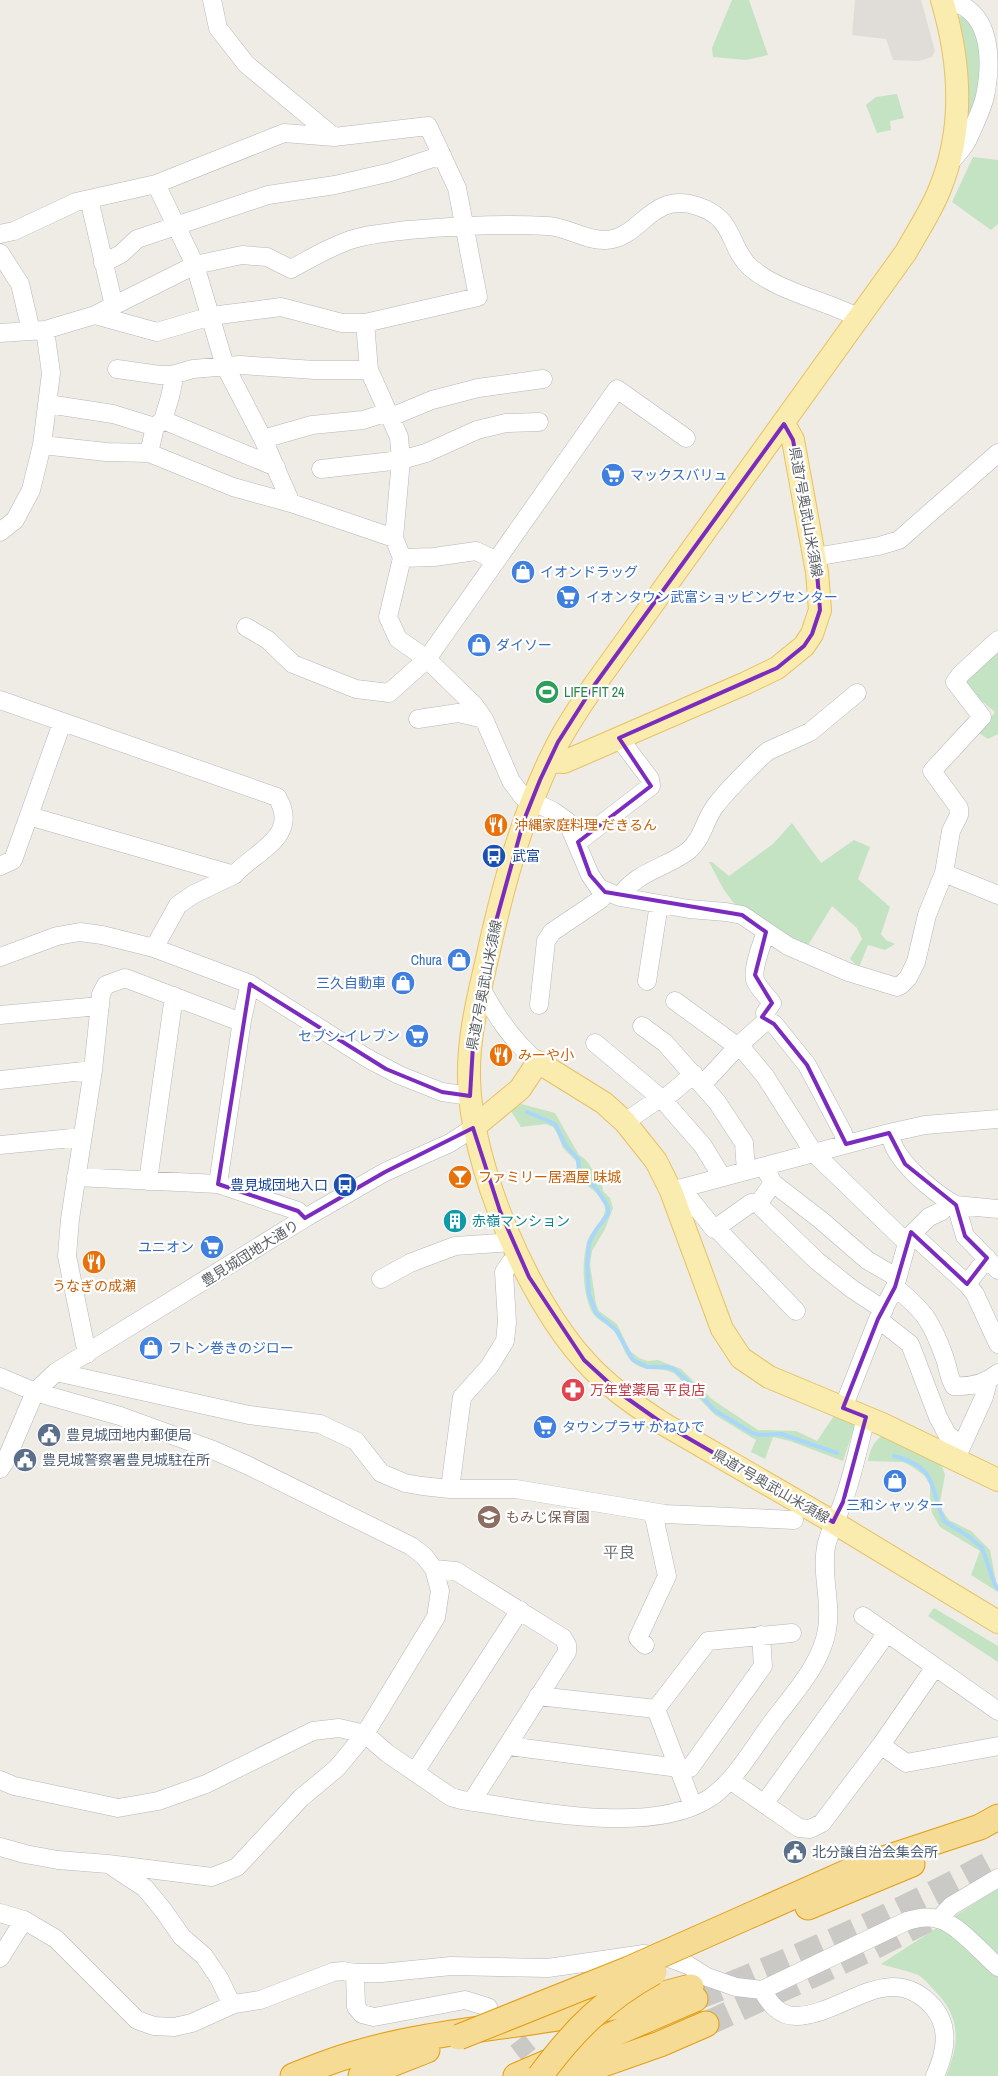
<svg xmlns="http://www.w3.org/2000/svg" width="998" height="2076" font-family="'Archivo Narrow','Noto Sans JP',sans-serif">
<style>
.industrial{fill:#e0ddd9}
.green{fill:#c3e3c3}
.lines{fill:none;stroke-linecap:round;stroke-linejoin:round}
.stream{stroke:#a9d7f9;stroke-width:4}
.minor-tunnel{stroke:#cac9c5;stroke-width:18;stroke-dasharray:18 9;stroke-linecap:butt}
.highway-tunnel{stroke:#cac9c5;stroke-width:25;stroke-dasharray:25 12;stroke-linecap:butt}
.minor-casing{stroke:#b5b7ba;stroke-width:19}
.major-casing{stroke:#e7c164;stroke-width:24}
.highway-casing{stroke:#e29d11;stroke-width:27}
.minor{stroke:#fff;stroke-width:18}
.major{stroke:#f9ecae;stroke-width:22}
.highway{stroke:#f5db94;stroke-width:25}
.highway-bridge-casing{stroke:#e29d11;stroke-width:27;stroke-linecap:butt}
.highway-bridge{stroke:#f5db94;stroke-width:25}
.marked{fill:none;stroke:#7b2cbf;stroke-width:4;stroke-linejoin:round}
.labels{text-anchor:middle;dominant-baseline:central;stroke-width:4.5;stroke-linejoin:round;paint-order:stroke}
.shop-label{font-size:14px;fill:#366cbe;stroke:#fff;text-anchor:start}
.street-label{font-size:14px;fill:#5c6064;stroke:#fff}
.leisure-label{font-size:14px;fill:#27864d;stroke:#fff;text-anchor:start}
.food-label{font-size:14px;fill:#c56008;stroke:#fff;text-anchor:start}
.transit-label{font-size:14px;fill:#164399;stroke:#fff;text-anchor:start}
.culture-label{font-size:14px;fill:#0d838f;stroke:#fff;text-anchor:start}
.health-label{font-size:14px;fill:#be3a42;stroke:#fff;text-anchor:start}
.service-label{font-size:14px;fill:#4e5e75;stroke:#fff;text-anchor:start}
.education-label{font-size:14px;fill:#785e54;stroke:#fff;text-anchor:start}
.quarter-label{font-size:16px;fill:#6d7276;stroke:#fff}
</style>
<rect width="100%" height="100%" fill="#eeece5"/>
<path class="industrial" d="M855,0h66l14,51 -3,6 -13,4 -26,-1 -7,-21 -34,-4z"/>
<path class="green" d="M732,0h17l19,55 -22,5 -33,-3 -1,-9z
M966,15c22,33 14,71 2,107 3,-39 -1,-67 -9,-105z
M897,94l7,24 -14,3 1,9 -14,3 -11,-28 10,-8z
M973,157l25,3v64l-7,6 -39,-28z
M998,647v87l-10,5 -9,-6 16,-21 -18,-15 -14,-19z
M792,823l29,40 33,-23 16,7 -12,32 32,28 -9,27 5,6 9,4 -10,6 -17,-5 -9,22 -9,-8 12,-20 -5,-11 -25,-22 -25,41 -71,-41 -12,-16 -15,-28h3l17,14 44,-32z
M521,1104l34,9 24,42c13,7 11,17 22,23l2,13 7,7 3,10 -8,21 -13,22 -2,13 6,40 3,7 18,13 13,27 9,7 9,3 10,-1 23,9 32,31 45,30 38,1 21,10 19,-28 20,9 -13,39 -53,-20 -17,-4 -8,22 -14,-7 5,-12 -41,-25 -40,-41c-12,-8 -27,-1 -40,-10 -11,-7 -12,-22 -20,-32 -6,-8 -18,-11 -23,-20 -10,-18 -11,-56 -3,-75 4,-7 15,-18 16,-26 1,-16 -19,-24 -28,-35l-1,-15 -13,-13 -7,-17 -3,-4 -7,-3 -25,3 -10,-16z
M884,1434l57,29 4,12 -5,27 2,8 7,10 22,11 19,19 8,42 -27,-17 9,-24 -40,-24 -8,-14 -2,-16v-12l-5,-9 -14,-10 -8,-4 -35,-1c2,-12 6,-20 16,-27z
M934,1608l64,38v16l-70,-46z
M998,1888v188h-52c14,-33 15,-59 -11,-85 -5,-5 -11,-13 -17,-16 -12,-5 -25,-7 -37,-11z"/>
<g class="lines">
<path class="stream" d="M527,1112l28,12 11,22 12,13 2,16 16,13 12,19v7l-12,16 -7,13 -2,23 2,28 7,19 20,17 17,30 14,7h20l7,2 20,18 20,23 38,23 8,2 21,-1 56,19
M894,1456c45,12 35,31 50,65l24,15 14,12 13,37 3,4"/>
<path class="minor-tunnel" d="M501,2019l44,57"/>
<path class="highway-tunnel" d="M696,1998c103,-41 205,-85 302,-139
M706,2024l166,-76 55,-28"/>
<g class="minor-casing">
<path id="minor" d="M212,0l6,28 28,36 88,73
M946,0c5,2 11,3 15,5 32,16 30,62 24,91 -2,11 -12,32 -17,43 -4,9 -13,17 -19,25
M156,184l39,81 30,101 38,73 28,64
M89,199l25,107
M0,234l14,-3 62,-29 80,-18 128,-51 50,4 94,-11 29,62 21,109 -113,26h-23l-61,-16 -70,9 -54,16 -62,-17
M0,253l20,31 11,47
M103,263l18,-9 16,-15 131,-44 67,-10 56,-13 51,-17
M365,323l4,47 30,67 2,23 -7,78 8,20 -14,59 10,22 29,20 47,46 10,14 27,62 12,16 30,14 14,10 23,54 9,13 21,9 69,12 37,3 16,3 46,31 60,26 49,15 4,-2 7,-7 8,-16 11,-47 17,-42 7,-42 8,-16v-7l-27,-37 50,-54 -27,-35 6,-8 37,-34
M0,333l45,-3 50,-15 100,-50 47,-10 25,2 24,12c17,-9 35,-20 54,-27 19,-8 42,-9 63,-12 46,-4 93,-7 140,-4 20,1 37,15 58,14 36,-2 44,-49 91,-34 39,12 31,41 53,61 28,25 75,33 109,51
M117,369l43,6h12l21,-6 47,-4 75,5h54
M48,404l65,10 42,13
M391,417l41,-17 46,-12 65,-9
M163,420l113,47
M263,439l49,-14 51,-5 25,-8
M42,445l64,7 43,1 84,34 58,16 103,35
M149,453l6,-26 8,-7 7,-23 3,-14 -1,-8
M321,469l80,-9 25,-7 51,-23 29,-7 33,-1
M0,532l15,-12 16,-30 11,-45 9,-72 -6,-43
M815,557l64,-11 20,-6 99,-87
M402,558l32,-1 42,-6 19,9
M246,627l22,13 25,24 63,25 33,4 38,-34 190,-270 69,49
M0,700l277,97c24,40 -22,54 -43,78
M418,719l40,-6 26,6
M29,816l205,59 -40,19 -16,11 -24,43
M578,842l73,-56 -1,-7 -31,-41
M0,866l13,-6 49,-137
M944,873l54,22
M620,897c15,-25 46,-29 68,-46 15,-12 16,-31 28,-46 13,-17 29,-32 44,-47l8,-7 42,-19 47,-39
M766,932c-4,11 -14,37 -11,48 3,8 12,16 17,23l-7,10 2,7
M0,957l57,-21 23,-4 22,3 52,13 96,36 117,74 32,17 43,17 28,4
M647,981l12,-77
M481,988c15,28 32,54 57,74
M675,1001l70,51 20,24 49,77 93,90
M539,1005l7,-64 6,-9 49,-33 4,-7
M0,1015l100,-9
M642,1026l23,17 52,59 27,41 2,28
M595,1043l68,57 40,46 19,31
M0,1080l93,-10
M703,1084l35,-38 29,-26 7,4 33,41 36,68 3,11
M663,1100l31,-26
M625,1122l35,-24
M889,1133c3,8 5,16 10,22 10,16 40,42 57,50l9,31 33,34
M0,1145l82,-8
M768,1174l5,9 49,38 45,39 29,17
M76,1177l142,7 80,27 7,7
M148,1181l26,-185
M773,1183l-15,21 59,57 35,28 32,21
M218,1184l24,-164 8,-36
M681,1188l33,41 2,-1 80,83
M671,1191l218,-58 36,-8 73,-6
M956,1205l42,4
M716,1228l35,-25 7,1
M912,1234l55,50 8,10 23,50
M381,1279l29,-16 45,-17 58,-4
M967,1284l20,-26
M895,1287c29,24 36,33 49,69 4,10 4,20 10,30 16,1 31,-2 44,-13
M878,1319l32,25 28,73 9,17 14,12
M87,1354l-20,-98 3,-37 23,-149 8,-76 5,-9 19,-7 108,41 9,1
M56,1372l193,43 71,9 36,17 25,32 24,10 17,3 28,3h66l149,25 129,6
M0,1377l35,15 85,24 93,34 34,15 164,81 13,10 10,13 6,22 -4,26 -71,117 -28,34 -36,30 -64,69 -25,10 -104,-13 -50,-4 -33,-6 -25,-7
M843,1408l35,-89 17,-32 12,-44 5,-9 17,-17 13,-6
M958,1454l26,-57 4,-16
M0,1469l6,-9 29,-68 21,-20 249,-154 80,-46 65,-29 23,-15
M450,1489l12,-92 27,-30 16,-26 2,-19 -3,-50 6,-9 10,-5
M434,1569l22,2 107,67 4,7v7l-95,149
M863,1616l135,95
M645,1645l-7,-7 29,-62 -14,-64
M538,1696l118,13
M881,1745l54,-78
M508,1746l171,22h11l73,-102 -2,-31
M415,1772l105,-162
M0,1780l14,6 104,22 40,-7 48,-17 107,-53 26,-3 26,6 22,19 64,44 11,3c67,10 187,36 246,-1 26,-16 47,-54 65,-78 20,-27 48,-56 54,-91 5,-27 -6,-55 -1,-83 3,-16 12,-30 17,-45 10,-27 16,-57 23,-85
M730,1780l69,48 11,1 12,-6 59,-78 25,18 92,-17
M764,1804l123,-171
M693,1806l-37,-97 52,-68 84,-8
M113,1867l32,21 18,22 19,27 22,19 15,22 13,27
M0,1913l24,7 32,19 81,81 17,6 20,1 18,-4 42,-19 26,-4 73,-28 10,-1 12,2h26l70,-7 97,2 96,-14 25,4 19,7 19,12 29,10 26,3 145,-69c11,-3 19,-5 31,-2 19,4 45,35 60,48
M939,1919l12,-13 47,-28
M0,1958l24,-38
M355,1973l1,34 6,7 12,3 91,-17 23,7
M762,1990c8,14 17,26 34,26 48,-1 94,-59 138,-8 17,21 11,46 1,68"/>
</g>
<g class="major-casing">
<path id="major" d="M942,0c19,64 23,129 -3,191 -9,22 -22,41 -33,61l-313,435c-12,18 -25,37 -35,56 -35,68 -55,142 -71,216 -9,39 -19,79 -18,119 1,85 58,220 116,283 22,25 50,44 77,62l171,99 165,100
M549,761l15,1 182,-79 31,-15 27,-22 8,-12 8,-24 -3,-38 -24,-132 -9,-16
M473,1128l47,-39 18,-27 66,41 21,19 31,39 15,30 51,138 19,29 28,19 113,47 116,56"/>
</g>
<g class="highway-casing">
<path id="highway" d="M808,1907l104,-43
M751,1915l108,-48 121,-40 18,-10
M293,2076c20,-8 40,-16 61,-22 69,-21 145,-26 216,-38 41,-7 81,-19 121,-29
M361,2076l66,-26
M516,2076l179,-77
M569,2076l91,-32 46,-20"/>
</g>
<use href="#minor" class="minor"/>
<use href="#major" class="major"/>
<use href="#highway" class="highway"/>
<g class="highway-bridge-casing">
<path id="highway-bridge" d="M459,2037l170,-68 122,-54
M540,2076c33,-45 65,-77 114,-104"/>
</g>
<use href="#highway-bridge" class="highway-bridge"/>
</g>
<path class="marked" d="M784,424l9,16 24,132 3,38 -8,24 -8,12 -27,22 -158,70 32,48 -73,56 12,33 15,17 137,23 24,17 -11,43 17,28 -10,14 12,7 33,41 39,79 43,-11 16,31 51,41 9,31 22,22 -20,26 -56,-52 -16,55 -17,32 -35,89 23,9 -23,85 -10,20 -171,-99 -41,-29 -37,-34 -55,-83 -29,-66 -27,-83 -88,44 -80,46 -7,-7 -80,-27 32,-200 136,85 56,23 28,4 4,-68 19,-96 31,-112 16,-40 18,-38 35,-55z"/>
<defs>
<g id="supermarket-disc" transform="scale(1.25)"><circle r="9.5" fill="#3f7fe0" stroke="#fff"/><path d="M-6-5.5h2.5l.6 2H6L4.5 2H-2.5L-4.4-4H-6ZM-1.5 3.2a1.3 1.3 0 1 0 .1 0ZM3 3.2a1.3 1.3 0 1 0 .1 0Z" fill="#fff"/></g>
<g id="shop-disc" transform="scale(1.25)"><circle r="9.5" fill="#3f7fe0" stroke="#fff"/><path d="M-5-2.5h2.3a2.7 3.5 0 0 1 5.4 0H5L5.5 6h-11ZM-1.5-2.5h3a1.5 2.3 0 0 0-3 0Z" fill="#fff"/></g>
<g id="stadium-disc" transform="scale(1.25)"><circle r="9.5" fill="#2e9e5b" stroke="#fff"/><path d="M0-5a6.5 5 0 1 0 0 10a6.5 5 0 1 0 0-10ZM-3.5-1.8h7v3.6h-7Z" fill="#fff"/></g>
<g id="restaurant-disc" transform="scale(1.25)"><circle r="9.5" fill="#e8710a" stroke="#fff"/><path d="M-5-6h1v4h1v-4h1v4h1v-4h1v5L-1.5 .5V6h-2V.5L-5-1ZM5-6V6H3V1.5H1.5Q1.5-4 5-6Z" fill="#fff"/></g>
<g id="bus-disc" transform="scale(1.25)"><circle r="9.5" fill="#1a4fb4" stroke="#fff"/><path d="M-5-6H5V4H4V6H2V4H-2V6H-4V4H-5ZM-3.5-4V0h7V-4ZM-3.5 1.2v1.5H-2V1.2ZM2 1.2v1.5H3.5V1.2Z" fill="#fff"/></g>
<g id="bar-disc" transform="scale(1.25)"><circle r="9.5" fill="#e8710a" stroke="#fff"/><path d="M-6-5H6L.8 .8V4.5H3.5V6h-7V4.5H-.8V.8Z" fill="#fff"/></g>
<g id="building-disc" transform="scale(1.25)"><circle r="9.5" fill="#0f9aa8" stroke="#fff"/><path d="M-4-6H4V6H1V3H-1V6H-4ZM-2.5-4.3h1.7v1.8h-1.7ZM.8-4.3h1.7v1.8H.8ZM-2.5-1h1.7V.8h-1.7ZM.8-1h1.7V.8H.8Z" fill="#fff"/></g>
<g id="pharmacy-disc" transform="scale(1.25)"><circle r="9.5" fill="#e0444e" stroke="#fff"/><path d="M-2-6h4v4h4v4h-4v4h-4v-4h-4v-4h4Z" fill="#fff"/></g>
<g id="civic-disc" transform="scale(1.25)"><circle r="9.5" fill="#5c6f8a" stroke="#fff"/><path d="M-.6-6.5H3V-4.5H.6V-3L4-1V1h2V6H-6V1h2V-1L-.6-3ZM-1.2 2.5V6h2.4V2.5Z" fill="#fff"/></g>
<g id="school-disc" transform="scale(1.25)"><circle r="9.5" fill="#8d6e63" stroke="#fff"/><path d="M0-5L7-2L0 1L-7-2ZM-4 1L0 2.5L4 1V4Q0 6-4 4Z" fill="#fff"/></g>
</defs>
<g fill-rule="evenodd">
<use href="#supermarket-disc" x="613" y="475"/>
<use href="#shop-disc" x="523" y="572"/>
<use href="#supermarket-disc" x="568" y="597"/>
<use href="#shop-disc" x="479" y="645"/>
<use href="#stadium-disc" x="547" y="692"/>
<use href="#restaurant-disc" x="496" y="825"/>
<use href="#bus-disc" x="494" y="856"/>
<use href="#shop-disc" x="459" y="960"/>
<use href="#shop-disc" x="403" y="983"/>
<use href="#supermarket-disc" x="417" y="1036"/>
<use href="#restaurant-disc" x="501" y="1055"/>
<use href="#bar-disc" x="460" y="1177"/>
<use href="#bus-disc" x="345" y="1185"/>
<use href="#building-disc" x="455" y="1221"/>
<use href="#supermarket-disc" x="212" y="1247"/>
<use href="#restaurant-disc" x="94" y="1262"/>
<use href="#shop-disc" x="151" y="1348"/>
<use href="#pharmacy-disc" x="573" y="1390"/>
<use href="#supermarket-disc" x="545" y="1427"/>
<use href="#civic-disc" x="49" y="1435"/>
<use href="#civic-disc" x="25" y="1460"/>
<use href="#shop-disc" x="895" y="1481"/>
<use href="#school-disc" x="489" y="1517"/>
<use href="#civic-disc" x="795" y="1852"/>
</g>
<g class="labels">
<g class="shop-label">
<text x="630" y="475">マックスバリュ</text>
<text x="540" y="572">イオンドラッグ</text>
<text x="586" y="597">イオンタウン武富ショッピングセンター</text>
<text x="496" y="645">ダイソー</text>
<text x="442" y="960" text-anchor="end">Chura</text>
<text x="386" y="983" text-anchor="end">三久自動車</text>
<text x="400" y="1036" text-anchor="end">セブン-イレブン</text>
<text x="194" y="1247" text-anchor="end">ユニオン</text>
<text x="168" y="1348">フトン巻きのジロー</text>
<text x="562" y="1427">タウンプラザ かねひで</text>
<text x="895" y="1505" text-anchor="middle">三和シャッター</text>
</g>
<g class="street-label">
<text transform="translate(806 512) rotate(80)">県道7号奥武山米須線</text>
<text transform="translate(484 985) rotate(-79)">県道7号奥武山米須線</text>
<text transform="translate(250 1253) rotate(-32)">豊見城団地大通り</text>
<text transform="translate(771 1486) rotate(30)">県道7号奥武山米須線</text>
</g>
<g class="leisure-label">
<text x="564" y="692">LIFE FIT 24</text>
</g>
<g class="food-label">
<text x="514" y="825">沖縄家庭料理 だきるん</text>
<text x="518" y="1055">みーや小</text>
<text x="478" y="1177">ファミリー居酒屋 味城</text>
<text x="94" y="1286" text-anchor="middle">うなぎの成瀬</text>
</g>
<g class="transit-label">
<text x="512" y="856">武富</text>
<text x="328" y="1185" text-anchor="end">豊見城団地入口</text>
</g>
<g class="culture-label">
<text x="472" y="1221">赤嶺マンション</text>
</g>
<g class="health-label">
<text x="590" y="1390">万年堂薬局 平良店</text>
</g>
<g class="service-label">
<text x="66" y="1435">豊見城団地内郵便局</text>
<text x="42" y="1460">豊見城警察署豊見城駐在所</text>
<text x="812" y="1852">北分譲自治会集会所</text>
</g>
<g class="education-label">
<text x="506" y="1517">もみじ保育園</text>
</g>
<g class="quarter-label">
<text x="619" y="1552">平良</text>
</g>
</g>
</svg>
